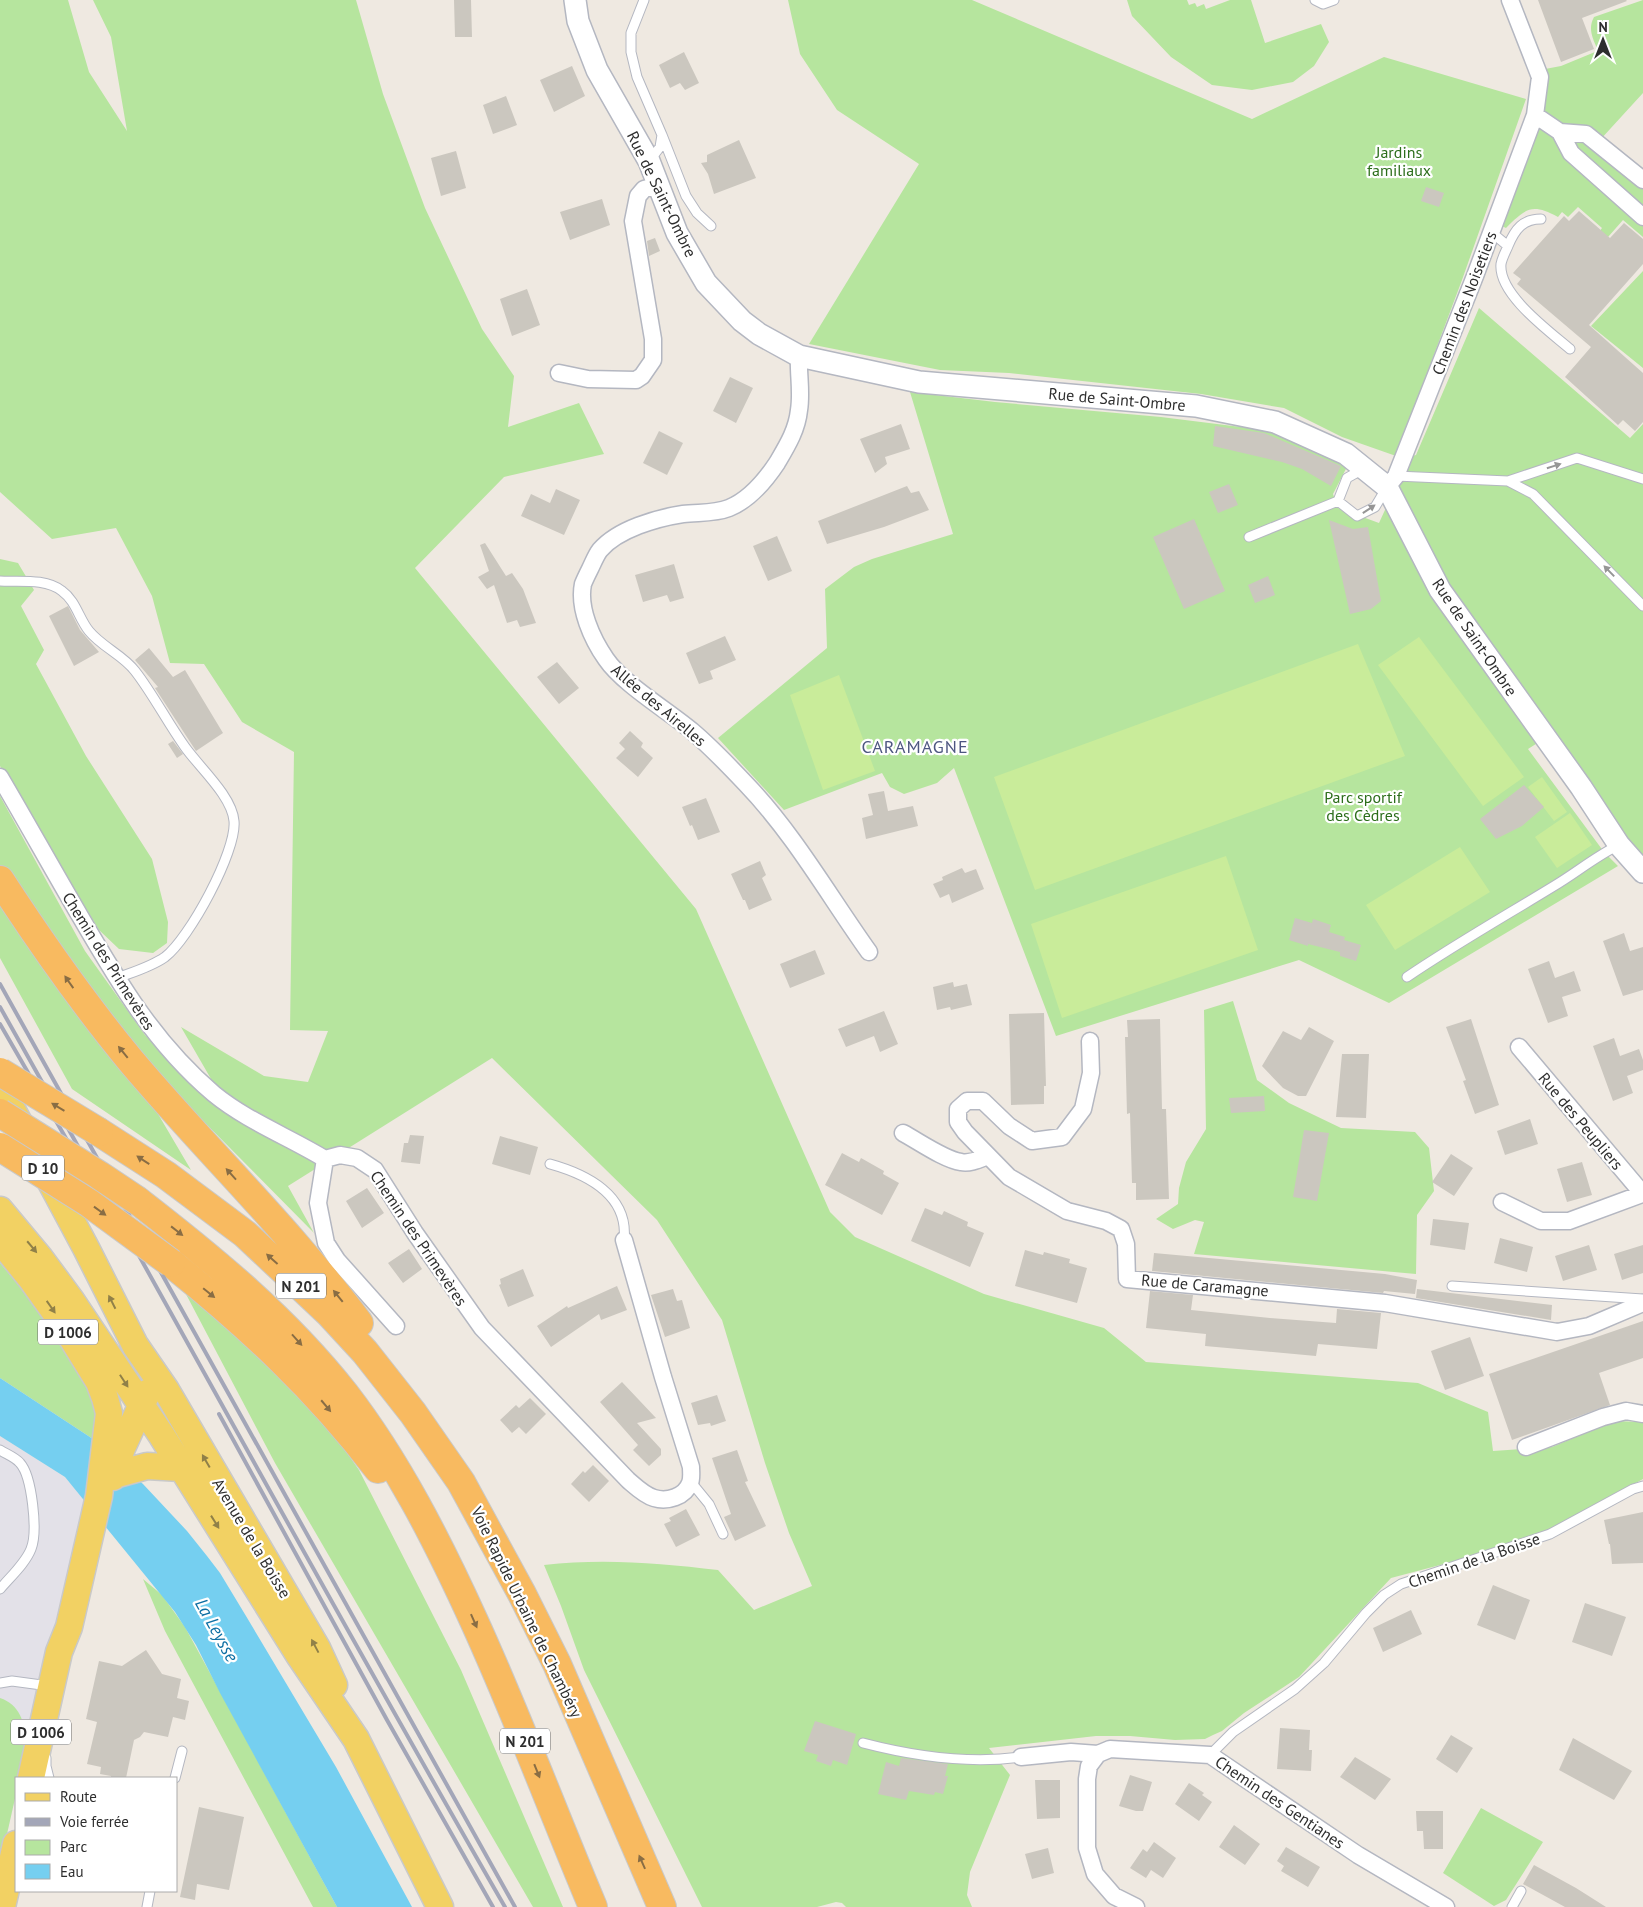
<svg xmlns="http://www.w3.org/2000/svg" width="1643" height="1907" font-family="'PT Sans',sans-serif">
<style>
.industrial{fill:#e3e1e8}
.green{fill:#b6e59e}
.pitch{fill:#c9ec9a}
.water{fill:#75cff0}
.building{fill:#cbc7bf}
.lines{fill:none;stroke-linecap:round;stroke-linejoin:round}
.service-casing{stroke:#b4b7c1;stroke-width:11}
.minor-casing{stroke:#b4b7c1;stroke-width:19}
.tertiary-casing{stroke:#b4b7c1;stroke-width:24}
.primary-casing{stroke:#c9c9c9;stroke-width:29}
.trunk-casing{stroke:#c9c9c9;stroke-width:30}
.service{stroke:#fff;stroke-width:9}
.minor{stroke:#fff;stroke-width:16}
.tertiary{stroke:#fff;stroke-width:21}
.primary{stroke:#f2d163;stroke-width:26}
.trunk{stroke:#f8ba60;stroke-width:28}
.rail{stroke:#a3a6b8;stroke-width:4}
.trunk-bridge-casing{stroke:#c9c9c9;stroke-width:30;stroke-linecap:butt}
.trunk-bridge{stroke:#f8ba60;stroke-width:28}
.oneway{fill:#969696}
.oneway2{fill:#896d44}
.oneway3{fill:#908048}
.labels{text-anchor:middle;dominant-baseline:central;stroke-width:4.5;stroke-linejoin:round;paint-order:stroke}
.shield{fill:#fff;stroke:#6d6d6d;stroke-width:1}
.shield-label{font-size:15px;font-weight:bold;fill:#2e2e2e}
.park-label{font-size:16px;fill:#2c6e1b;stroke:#fff}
.street-label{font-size:16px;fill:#2e2e2e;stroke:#fff}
.neighbourhood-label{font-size:18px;letter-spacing:1px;fill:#4d5680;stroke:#fff}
.water-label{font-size:18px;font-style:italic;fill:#0d6fa3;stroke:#fff}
</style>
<rect width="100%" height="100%" fill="#efe9e1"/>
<path class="industrial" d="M0,1436l65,41 19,23 -64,278h-4v16l-16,71z"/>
<path class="green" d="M0,0h68l21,72 38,59 -16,-94 -18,-37h263l27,94 42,114 57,121 32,47 -6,51 71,-24 25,51 -100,23 -89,91 281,341 134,303 25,25 129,57 120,34 42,34 272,21 70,29 5,39 59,-4 62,-26 29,1v57l-86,48 -98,33 -68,18 -92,99 -55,36 -22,18 -9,4 -8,4 -30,1 -45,-4h-34l-107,12 21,27 -40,97 -3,23 5,12h-126l-4,-4 -6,-1 -19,5h-115l-118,-237 -23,-64 -17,-41c58,-7 116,-2 174,5l36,40 58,-24 -23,-53 -24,-70 -43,-143 -65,-100 -165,-162 -204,128 26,47 -185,-187 -70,-93 -59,-87v-70l85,155 60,84 88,82 -52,-90 83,49 44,6 20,-51 -38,-1 4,-278 -52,-30 -38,-58 -34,-1 -18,-67 -36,-68 -64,11 -52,-47z
M788,0h184l280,119 132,-62 142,42 -64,181 -66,176 -54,-19 -58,-29 -83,-14 -192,-21 -69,-3 -131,-26 110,-180 -82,-54 -37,-56z
M1127,0h60l2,5 6,-2 2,4 7,-3 2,5 24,-9h21l14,43 56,-19 8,18 -15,24 -21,16 -41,8 -40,-5 -41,-28 -39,-41z
M1643,0v93l-43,47 43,35v62l-20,-17 -22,25 -8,-5 9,-12 -24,-21 -10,10 -6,-5 -4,5c-26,-14 -32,-9 -52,11l-6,-3 45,-156 16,-3 34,-14 2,-4c-5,-11 -9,-20 -3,-31z
M1643,271v97l-52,-42z
M1479,308l151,130 13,-14v438l-195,-269 -51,-107 15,-30 4,-1z
M910,392l85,10 166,15 104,13 84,33 -16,31 5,14 41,15 11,-24 149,243 -11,7 76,103 14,14 -229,137 -90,-43 -243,76 -102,-268 -17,15 -33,11 -14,-7 -8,-14 -98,37 -66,-72 109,-90 -2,-59 29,-22 18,-8 81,-25z
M0,559l18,4 16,27 -13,16 23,44 -8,14 50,92 66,103 16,63 -1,21 -14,10 -34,-4 -20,-19 -99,-164z
M0,895l141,190 50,85 -119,-81 -72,-131z
M1233,1001l24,79 32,23 52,25 74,4 14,16 5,43 -17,24 -1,59 -222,-20 10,-32 -9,-2 -22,9 -17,-10 22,-15 1,-16 7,-26 20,-33 -2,-119z
M0,1263l54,65 43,74 -1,39 -96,-63z
M178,1279l74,62 86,99 21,30 102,200 102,237h-30l-258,-444z
M143,1579l19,16 23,32 152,280h-24l-148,-276z
M0,1698c33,11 26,53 20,80h-4v16l-16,71z
M1481,1808l62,34 -37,58 -12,6 -51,-33z"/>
<path class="pitch" d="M1419,637l105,140 -41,29 -105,-141z
M1358,644l47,112 -370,134 -41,-113z
M839,675l36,96 -52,19 -33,-95z
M1542,777l25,35 -13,9 -26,-34z
M1570,813l22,32 -35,23 -22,-31z
M1460,847l30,45 -95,58 -29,-45z
M1226,856l32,94 -196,68 -31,-94z"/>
<path class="water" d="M0,1378l96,63 47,43 44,47 20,25 13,17 26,43 90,151 76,140h-75l-117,-214 -24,-48 -21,-33 -110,-135 -65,-41z"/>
<path class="building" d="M454,0h17l1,37h-17z
M1538,0h88l1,1 -45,17 12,31 -33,13z
M684,52l15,31 -14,7 -5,-7 -10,5 -11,-23z
M572,66l13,30 -31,16 -14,-32z
M506,96l11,29 -24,9 -10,-29z
M739,140l17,38 -42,16 -6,-20 -7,-11 6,-1v-7z
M456,151l10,37 -25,8 -10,-38z
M1426,187l18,6 -5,14 -18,-6z
M602,199l8,26 -40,15 -10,-28z
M1579,211l31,27 14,-15 19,16v25l-54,61 54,48v49l-8,9 -12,-11 -5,5 -53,-48 26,-30 -74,-63 4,-5 -8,-6 51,-57 5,5z
M655,238l5,13 -11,5 -2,-15z
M527,289l13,36 -28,11 -12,-37z
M730,377l23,11 -17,35 -23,-12z
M901,424l9,25 -25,8 2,7 -12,9 -15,-34z
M1215,426l49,7 77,33 -10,20 -29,-17 -20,-7 -69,-16z
M659,431l24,12 -16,32 -24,-12z
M1229,484l9,21 -20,8 -9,-21z
M907,486l4,7 8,-2 10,19 -45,17 -57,17 -9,-23z
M556,489l24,11 -16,35 -43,-19 10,-22 19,9z
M1194,519l31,72 -41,18 -31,-72z
M1329,520l24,9 15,-2 13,74 -10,8 -21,5z
M777,536l15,35 -24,10 -15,-35z
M485,543l21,33 6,-3 11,16 13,34 -16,4 -3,-7 -10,3 -13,-38 -7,4 -9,-12 11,-6 -9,-26z
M674,564l10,34 -14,4 -3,-7 -24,7 -8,-27z
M1268,576l7,19 -20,8 -7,-18z
M68,606l12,24 19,22 -25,14 -25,-50z
M725,636l11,24 -26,11 3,8 -14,5 -13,-31z
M149,648l24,29 12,-7 38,63 -27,18 -41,-63 3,-1 -23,-27z
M557,662l22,26 -20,16 -22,-27z
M630,731l13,12 -2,4 12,11 -15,19 -22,-19 9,-9 -6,-6z
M173,741l10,13 -6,4 -9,-14z
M1524,785l20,22 -22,19 -26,13 -16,-20z
M884,791l4,20 25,-5 5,20 -52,13 -4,-21 11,-3 -5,-21z
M706,798l14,34 -22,8 -6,-15 -2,1 -8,-19z
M760,861l6,14 -4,3 10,22 -23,10 -4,-10h-2l-12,-26z
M962,868l3,5 11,-4 8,20 -32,14 -3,-9 -9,4 -7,-14 10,-4 -1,-3z
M1295,918l17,5 1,-4 18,6 -2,7 16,5 -1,3 17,5 -5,16 -16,-5v-4l-32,-8v2l-19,-6z
M1624,933l6,18 13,-4v43l-20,6 -20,-55z
M815,950l10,24 -35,14 -10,-24z
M1549,961l6,17 19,-7 7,20 -19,6 6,19 -20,7 -20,-54z
M953,982l1,5 13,-3 5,21 -21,5 -1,-3 -13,3 -4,-23z
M884,1011l14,33 -18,8 -6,-16 -28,11 -8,-18z
M1044,1013l2,73h-2v18l-33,1 -2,-91z
M1160,1019l2,90h4l3,90 -33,1v-17h-4l-2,-70 -3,1 -2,-77h3l-1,-17z
M1471,1019l28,86 -24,9 -12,-33 3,-1 -20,-53z
M1309,1027l25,14 -28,55h-8l-15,-8 -21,-22 21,-35 18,9z
M1614,1038l6,18 19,-7 4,11v10l-16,6 6,17 -20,8 -20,-55z
M1342,1054h27l-3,64 -30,-1z
M1264,1096l1,15 -34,2 -2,-15z
M1530,1119l8,25 -33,11 -8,-24z
M1304,1130l25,3 -12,68 -24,-4z
M410,1135l14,1 -4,28 -19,-2 3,-19h4z
M500,1136l38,11 -8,28 -38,-11z
M842,1153l17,9 2,-4 23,13 -1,3 16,9 -17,32 -57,-30z
M1451,1154l22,14 -19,28 -22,-14z
M1582,1162l10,33 -25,7 -10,-33z
M367,1188l17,25 -22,15 -16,-27z
M925,1208l17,7 2,-4 24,11 -1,4 17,7 -14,34 -59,-26z
M1433,1219l36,4 -4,27 -35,-5z
M1500,1238l33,9 -6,25 -33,-9z
M1589,1245l8,25 -34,11 -8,-25z
M1643,1245v28l-21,7 -8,-26z
M409,1249l13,20 -19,14 -15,-20z
M1025,1250l18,5 1,-3 26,7 -1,4 18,5 -10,35 -62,-17z
M1154,1253l231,21 32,6 -2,14 -31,-3 -1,2 -231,-22z
M523,1269l11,27 -26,11 -9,-22 2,-1 -1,-5z
M617,1286l10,24 -26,10 -2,-6 -48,33 -14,-21 30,-20 1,2z
M673,1289l4,12 5,-1 8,28 -25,9 -14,-42z
M1417,1289l135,16 -1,15 -135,-22z
M1150,1291l43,4 -2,15 79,8 66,5 1,-14 44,4 -4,36 -59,-5 -2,12 -111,-10 1,-12 -60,-6z
M1643,1321v37l-44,15 11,32 -98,35 -23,-66z
M1470,1337l14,39 -39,14 -14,-39z
M622,1382l34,36 -19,5 24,26v6l-12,11 -16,-16 5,-5 -38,-43z
M717,1395l9,26 -15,5 -1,-3 -12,2 -7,-22z
M530,1398l16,16 -20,20 -7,-7 -7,6 -12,-13 16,-15 3,3z
M737,1450l11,31 -3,1 21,44 -31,15 -11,-24 7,-3 -19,-56z
M593,1465l16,16 -20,21 -18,-18 12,-13 2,2z
M686,1509l14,26 -24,12 -12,-23 7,-3 -2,-3z
M1643,1512v51l-31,1 -2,-20h-1l-5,-24z
M1493,1585l37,15 -15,40 -38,-15z
M1585,1603l41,14 -14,39 -40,-14z
M1411,1610l11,24 -39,18 -10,-24z
M146,1650l16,24 19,5 -4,19 12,3 -4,19 -12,-3 -5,20 -24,-5 -4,5 -6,3 -8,38h-15v-2l-11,-2 1,-7 -14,-3 10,-42 -11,-3 13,-58 23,5z
M815,1721l41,13 -9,31 -14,-5 -2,6 -15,-5 2,-6 -14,-4z
M1280,1728l30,2 -1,20h3l-1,21 -34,-2z
M1451,1735l22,13 -16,25 -21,-14z
M1573,1738l59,33 -18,29 -55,-30z
M1355,1757l36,22 -16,21 -35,-23z
M901,1758l47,6 -3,12h3l-5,18 -8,-2 -1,3 -25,-4 -3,9 -28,-6 8,-32 13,4z
M1130,1775l22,7 -9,29h-7l-17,-5z
M1035,1780h25v38l-23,1z
M1189,1783l15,10 -2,2 10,7 -13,19 -24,-17z
M199,1807l45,10 -15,73 -32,-6 -2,16 -15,-3z
M1416,1811h27v38h-19l-1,-18h-6z
M1234,1825l26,19 -15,21 -26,-18z
M1154,1842l22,16 -13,20 -12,-8 -5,8 -16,-10 13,-19 4,3z
M1286,1847l34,20 -12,20 -27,-16 3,-5 -7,-5z
M1048,1848l6,25 -22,6 -7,-25z
M1534,1865l42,23 30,19h-41l-42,-23z"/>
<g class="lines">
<g class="service-casing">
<path id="service" d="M644,0l-13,33v19l6,25 25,58 -2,12 -10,13
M1315,0l8,4 11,-4
M662,135l24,61 11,17 14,13
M1491,232l17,14c-2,5 -6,12 -7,18 -3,30 48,67 69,85
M1508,246c7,-17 15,-27 33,-27
M1363,469l-16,9 -9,23 19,15 18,-9 12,-20
M1396,476l112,5 69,-23 66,21
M1508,481l25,13 110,112
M1249,537l89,-36
M0,581c19,1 46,-3 62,10 14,10 17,28 27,40 13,16 34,24 46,40 18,23 32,51 50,76 14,20 47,49 49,74 3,30 -45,118 -69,136 -14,10 -32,15 -48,21
M1407,977c47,-32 98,-61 147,-91 22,-13 42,-30 65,-41
M550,1164c36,10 79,31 74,76
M1452,1286l191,13
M0,1450c6,4 15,7 20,13 12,13 18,69 11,86 -6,15 -21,28 -31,40
M691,1482l18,22 14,30
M0,1683l12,-2 37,5
M863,1743c50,13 106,21 158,14
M1210,1755l23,-23 62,-43 29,-26 42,-50 18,-18 17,-11 149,-50 83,-45 10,-3
M46,1758v8l3,12
M175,1778l7,-27
M147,1907l3,-16
M1512,1907l9,-16"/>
</g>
<g class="minor-casing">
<path id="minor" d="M1535,115l25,17 11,21 72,64
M1560,132l26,2 57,46
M799,356c-1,18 3,36 0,54 -2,20 -12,36 -22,53 -12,18 -28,37 -48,45 -15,6 -31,4 -46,6 -26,4 -65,15 -83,36 -4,5 -7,13 -10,19 -2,4 -5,10 -7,15 -5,24 9,55 23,75 17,25 61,51 86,72 19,16 37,35 54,53 48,50 83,112 123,168
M559,373l29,6 48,1 6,-4 11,-16v-21l-20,-118 5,-25 6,-7 8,-2 10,5
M1387,487l9,-11 79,-200 60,-161 5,-38 -30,-77
M0,777c27,46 53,93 80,139 39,67 74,127 134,178 33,27 75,43 111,65l15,-4 17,3 18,12 40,63 67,95 146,152c7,6 16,15 26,18 13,4 31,-1 36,-15 2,-5 1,-11 1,-16l-28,-90 -39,-137
M1090,1041l1,32 -8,36 -21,28 -30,4 -23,-15 -26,-25h-16l-9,8v13l7,10 44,45 58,34 39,10 15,8 5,15 1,35 258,24 172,29 32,-6 54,-23
M1519,1047l124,147
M903,1133c15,8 42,27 58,29 9,2 19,-3 27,-6
M325,1159l-7,44 8,40 11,17 59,66
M1502,1202l39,19h28l73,-27
M1526,1447l77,-30 23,-6 17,3
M1021,1757l50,-5 27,2
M1136,1907l-22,-11 -19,-22 -8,-26v-69l2,-13 9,-12 12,-5 100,6 148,100 88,52"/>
</g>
<g class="tertiary-casing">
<path id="tertiary" d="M575,0l3,21 19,49 52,91 28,72 29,50 36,38 17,13 40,22 120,26 277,24 79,16 71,32 41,33 53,103 141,197 38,58 24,27"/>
</g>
<g class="primary-casing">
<path id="primary" d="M0,1087l86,161 49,97 31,45 151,258 17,37
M0,1210l40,48 31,42 91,136 137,219 57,84 84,168
M0,1240l32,40 30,42 37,60 6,16 4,15 -10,83 -30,131 -10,25 -28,126
M114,1475l33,-9 34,2
M113,1477l9,-29 25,-55
M2,1907l14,-63"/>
</g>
<g class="trunk-casing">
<path id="trunk" d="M0,880c41,63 83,123 131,181 74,88 159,169 228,262
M99,1132l67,43 79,59 84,79 36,39 48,61 48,69 61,112 35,70 105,243
M138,1201c75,58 148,118 207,193 53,69 93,148 129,227 43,94 79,191 119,286
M171,1263c78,63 146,126 207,206"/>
</g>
<use href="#service" class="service"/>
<use href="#minor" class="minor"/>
<use href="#tertiary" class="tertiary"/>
<use href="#primary" class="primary"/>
<use href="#trunk" class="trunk"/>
<path class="rail" d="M0,984l515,923
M0,1007c169,300 333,602 505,900
M0,1024l71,123
M219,1414l168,306 106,187"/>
<g class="trunk-bridge-casing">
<path id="trunk-bridge" d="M0,1072l99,60
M0,1113l99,62 39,26
M0,1147l89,56 82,60"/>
</g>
<use href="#trunk-bridge" class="trunk-bridge"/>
</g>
<defs><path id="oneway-solid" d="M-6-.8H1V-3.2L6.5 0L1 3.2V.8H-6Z" transform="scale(1.25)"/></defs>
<g class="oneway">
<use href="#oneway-solid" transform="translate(1554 466) rotate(-18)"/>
<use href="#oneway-solid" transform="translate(1369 509) rotate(-34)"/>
<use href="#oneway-solid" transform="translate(1609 571) rotate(-134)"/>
</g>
<g class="oneway2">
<use href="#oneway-solid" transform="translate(69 982) rotate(-125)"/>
<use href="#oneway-solid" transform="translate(123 1052) rotate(-129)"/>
<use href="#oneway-solid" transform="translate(58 1107) rotate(-149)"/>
<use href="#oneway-solid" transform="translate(143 1160) rotate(-147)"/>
<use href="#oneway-solid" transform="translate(231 1174) rotate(-132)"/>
<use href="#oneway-solid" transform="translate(100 1211) rotate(36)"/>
<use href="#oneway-solid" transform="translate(177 1231) rotate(38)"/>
<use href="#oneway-solid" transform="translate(272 1259) rotate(-138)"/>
<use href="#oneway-solid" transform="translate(209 1293) rotate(39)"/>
<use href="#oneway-solid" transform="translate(338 1296) rotate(-129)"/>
<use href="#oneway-solid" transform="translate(297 1340) rotate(48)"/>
<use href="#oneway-solid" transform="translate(326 1406) rotate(50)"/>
<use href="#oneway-solid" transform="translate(474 1621) rotate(66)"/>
<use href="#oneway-solid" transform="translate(537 1771) rotate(68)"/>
<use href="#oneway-solid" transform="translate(642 1862) rotate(-114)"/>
</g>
<g class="oneway3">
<use href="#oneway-solid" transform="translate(32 1247) rotate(50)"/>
<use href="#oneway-solid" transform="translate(112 1302) rotate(-117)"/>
<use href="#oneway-solid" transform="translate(51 1307) rotate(55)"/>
<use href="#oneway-solid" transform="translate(124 1381) rotate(57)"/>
<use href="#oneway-solid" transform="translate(206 1461) rotate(-120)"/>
<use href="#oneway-solid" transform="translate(215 1522) rotate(58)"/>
<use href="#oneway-solid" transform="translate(315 1646) rotate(-118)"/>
</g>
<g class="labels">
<g class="shield">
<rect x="22" y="1155.5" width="42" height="25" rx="4"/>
<rect x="276" y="1273.5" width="50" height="25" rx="4"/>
<rect x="38" y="1319.5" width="60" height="25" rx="4"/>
<rect x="11" y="1719.5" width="60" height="25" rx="4"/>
<rect x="500" y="1728.5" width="50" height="25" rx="4"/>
</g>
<g class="shield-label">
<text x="43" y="1168">D 10</text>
<text x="301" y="1286">N 201</text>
<text x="68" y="1332">D 1006</text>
<text x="41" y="1732">D 1006</text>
<text x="525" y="1741">N 201</text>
</g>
<g class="park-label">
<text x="1399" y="152">Jardins<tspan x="1399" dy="18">familiaux</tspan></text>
<text x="1363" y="797">Parc sportif<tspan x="1363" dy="18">des Cèdres</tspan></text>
</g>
<g class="street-label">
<text transform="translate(662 194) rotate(64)">Rue de Saint-Ombre</text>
<text transform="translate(1464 303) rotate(-69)">Chemin des Noisetiers</text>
<text transform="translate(1117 399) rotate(5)">Rue de Saint-Ombre</text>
<text transform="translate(1475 637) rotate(56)">Rue de Saint-Ombre</text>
<text transform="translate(659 705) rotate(40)">Allée des Airelles</text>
<text transform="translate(109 961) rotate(58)">Chemin des Primevères</text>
<text transform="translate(1581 1121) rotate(50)">Rue des Peupliers</text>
<text transform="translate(419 1238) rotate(56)">Chemin des Primevères</text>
<text transform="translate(1205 1285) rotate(5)">Rue de Caramagne</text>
<text transform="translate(252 1538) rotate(59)">Avenue de la Boisse</text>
<text transform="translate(1474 1560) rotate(-19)">Chemin de la Boisse</text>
<text transform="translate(527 1612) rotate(64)">Voie Rapide Urbaine de Chambéry</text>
<text transform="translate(1280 1802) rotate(34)">Chemin des Gentianes</text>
</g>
<g class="neighbourhood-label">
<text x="915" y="746">CARAMAGNE</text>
</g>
<g class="water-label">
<text transform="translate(217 1630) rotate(61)">La Leysse</text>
</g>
</g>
<rect x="15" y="1777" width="162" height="115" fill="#ffffff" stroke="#ababab"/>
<rect x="25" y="1793" width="25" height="8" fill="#f2d163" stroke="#ababab"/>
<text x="60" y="1802" font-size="15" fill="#2e2e2e">Route</text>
<rect x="25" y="1818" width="25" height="8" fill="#a3a6b8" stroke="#ababab"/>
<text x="60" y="1827" font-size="15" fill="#2e2e2e">Voie ferrée</text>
<rect x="25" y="1840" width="25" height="15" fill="#b6e59e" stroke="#ababab"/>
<text x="60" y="1852" font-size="15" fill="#2e2e2e">Parc</text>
<rect x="25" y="1864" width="25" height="15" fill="#75cff0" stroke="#ababab"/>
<text x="60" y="1877" font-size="15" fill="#2e2e2e">Eau</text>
<g transform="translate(1603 40)" stroke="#ffffff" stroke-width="4" paint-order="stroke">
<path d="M0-4L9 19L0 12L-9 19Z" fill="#2e2e2e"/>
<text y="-8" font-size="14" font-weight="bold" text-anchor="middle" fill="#2e2e2e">N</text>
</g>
</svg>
